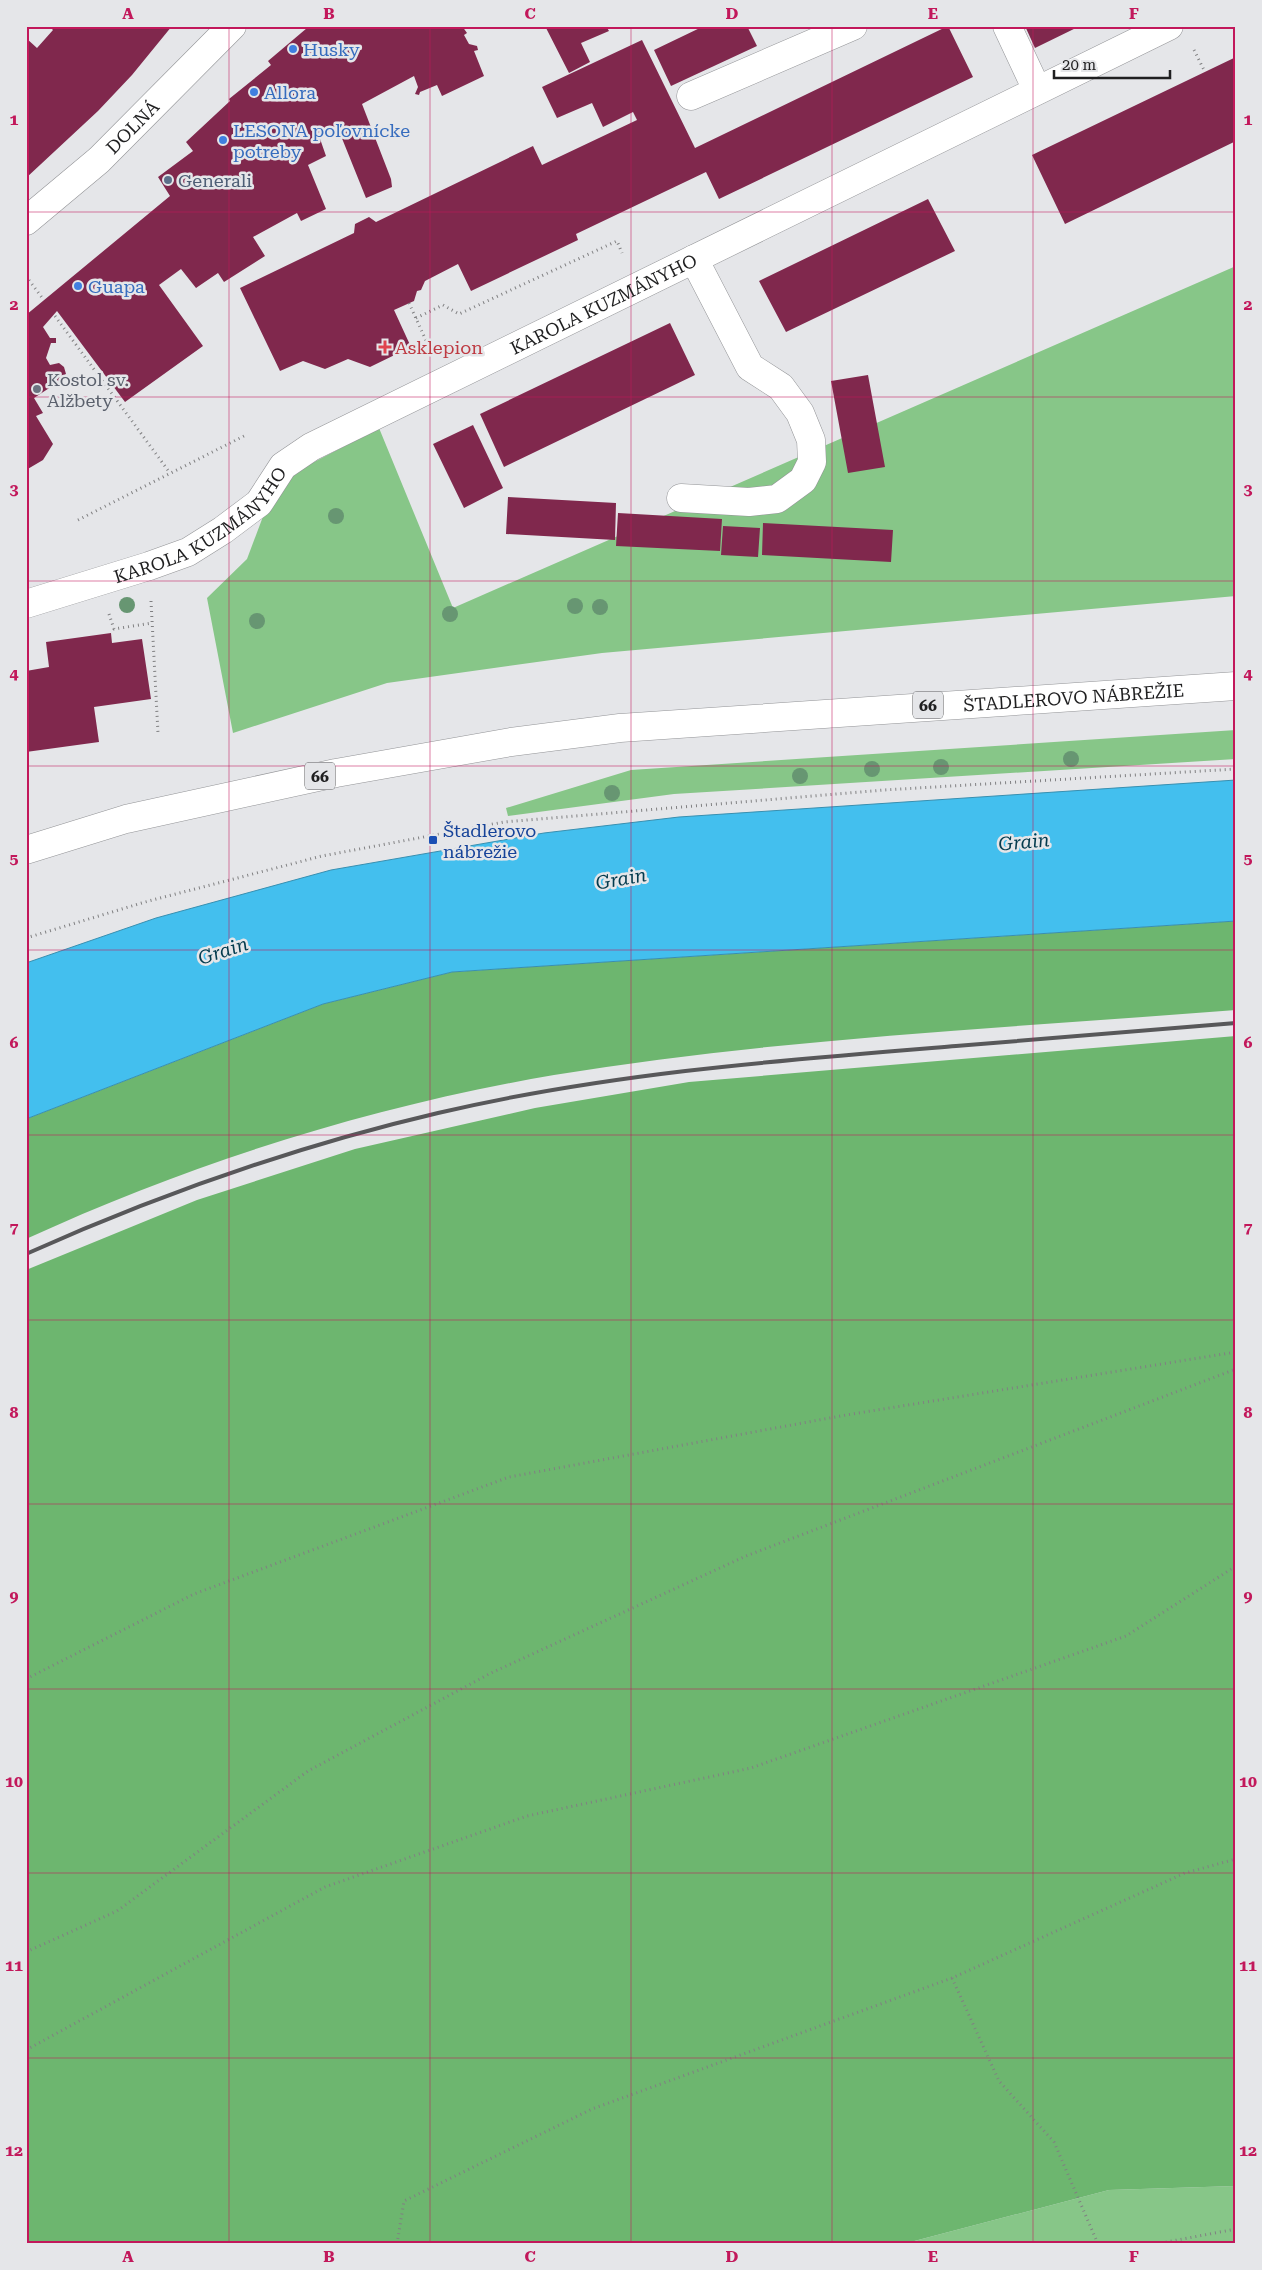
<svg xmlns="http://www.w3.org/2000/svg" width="1262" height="2270" font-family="'Roboto Serif',serif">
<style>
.green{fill:#87c688}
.forest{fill:#6db66f}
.water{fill:#43bfee;stroke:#388fb0}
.building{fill:#80284d}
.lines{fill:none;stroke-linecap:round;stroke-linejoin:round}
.minor-casing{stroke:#939497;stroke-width:29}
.major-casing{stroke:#939497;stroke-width:29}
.path{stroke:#808082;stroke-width:3;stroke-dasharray:1 4;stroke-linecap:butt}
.minor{stroke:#fff;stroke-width:28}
.major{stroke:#fff;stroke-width:28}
.rail{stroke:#58585a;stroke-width:4}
.tree{fill:#679672}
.grid{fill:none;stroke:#c2185b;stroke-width:1;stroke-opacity:0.55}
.shop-dot{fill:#3f7fe0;stroke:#e5e6e9;stroke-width:2}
.service-dot{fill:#5c6f8a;stroke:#e5e6e9;stroke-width:2}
.health-dot{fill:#e0444e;stroke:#e5e6e9;stroke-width:2}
.worship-dot{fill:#6b7280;stroke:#e5e6e9;stroke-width:2}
.transit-dot{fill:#1a4fb4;stroke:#e5e6e9;stroke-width:2}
.labels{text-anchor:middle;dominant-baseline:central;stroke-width:5;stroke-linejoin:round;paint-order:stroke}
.shield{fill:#e5e6e9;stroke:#5a5b5c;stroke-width:1}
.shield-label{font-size:16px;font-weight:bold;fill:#1f1f20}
.shop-label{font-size:18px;fill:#366cbe;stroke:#e5e6e9;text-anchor:start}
.street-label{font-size:18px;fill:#1f1f20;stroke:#e5e6e9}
.service-label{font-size:18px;fill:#4e5e75;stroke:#e5e6e9;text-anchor:start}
.health-label{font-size:18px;fill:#be3a42;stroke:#e5e6e9;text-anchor:start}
.worship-label{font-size:18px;fill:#5b616d;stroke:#e5e6e9;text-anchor:start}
.transit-label{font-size:18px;fill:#164399;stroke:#e5e6e9;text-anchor:start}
.water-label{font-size:19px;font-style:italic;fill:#033b4e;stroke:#e5e6e9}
.neatline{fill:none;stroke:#c2185b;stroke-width:2}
.grid-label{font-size:16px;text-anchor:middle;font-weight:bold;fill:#c2185b}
</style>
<rect width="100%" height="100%" fill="#e5e6e9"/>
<path class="green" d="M1236,266v330l-634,57 -215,30 -154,50 -26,-135 40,-39 29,-77 103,-54 74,180z
M1236,730v29l-562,35 -166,22 -2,-8 125,-38z
M1236,2186v58h-333l206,-54z"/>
<path class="forest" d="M1236,921v89c-227,18 -457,28 -682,65 -182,31 -360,87 -528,164v-120l297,-115 129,-32z
M1236,1036v1150l-127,4 -206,54h-877v-974l171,-70 158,-51 180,-41 154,-26z"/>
<path class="water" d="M1236,780v141l-784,51 -129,32 -297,115v-156l130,-45 175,-48 213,-37 135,-16z"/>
<path class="building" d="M49,26h123l-40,49 -34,36 -72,67v-140l11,10 16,-18z
M306,26h156l5,7 -3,2 5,9 8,2 1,4 -4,1 10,25 -42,20 -5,-11 -17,7 -1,3 -4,-1 3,-7 -4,-11 -52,28 29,75 1,8 -26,11 -29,-72 -19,7 8,23 -18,9 18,44 -25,12 -4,-8 -44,24 12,19 -41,26 -6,-9 -22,15 -15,-19 -22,16 44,61 -78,56 -68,-91 -14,16 7,11h6v5h-5l-5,15 4,7 9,-2 5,4 2,7 -7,5 1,2 -26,17 9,15 -7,3 17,28 -10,16 -17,10v-155l144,-119 -12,-19 35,-26 -7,-9 44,-41 -1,-2 42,-34 -3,-4 39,-33z
M545,26h61l3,5 -28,12 9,19 -21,11z
M704,26h43l10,20 -86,40 -17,-36z
M948,26l25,51 -254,122 -13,-27 -130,62 2,6 -107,51 -13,-27 -33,17 -4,9 -4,1 -3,10 -20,9 17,37 -41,20 -22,-8 -23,10 -22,-8 -23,10 -40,-83 114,-55 1,-9 14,-7 7,5 157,-76 9,19 95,-45 -4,-8 -30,15 -11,-24 -35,15 -15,-31 100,-47 53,108z
M1025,26h55l-45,22z
M1236,57v84l-171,83 -33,-69z
M928,199l27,52 -169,81 -27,-51z
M670,323l25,52 -191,92 -24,-53z
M868,375l17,92 -37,6 -17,-92z
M473,425l30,63 -39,20 -31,-64z
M508,497l108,6 -1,37 -109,-6z
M618,513l104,6 -2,32 -104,-5z
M763,523l130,7 -2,32 -129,-7z
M723,526l37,2 -2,29 -37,-2z
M111,633l1,10 30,-4 9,60 -57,8 5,35 -73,10v-81l23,-4 -3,-25z"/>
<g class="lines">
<g class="minor-casing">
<g id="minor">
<path d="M1007,26l30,64"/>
<path d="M691,96l162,-70"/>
<path id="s1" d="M26,221l73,-61 133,-134"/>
<path d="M681,498l68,4 28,-3 26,-19 9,-18 -1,-22 -11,-27 -19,-26 -31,-20 -56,-108"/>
<path id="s2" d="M26,604l123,-38 39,-14 35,-22 36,-27 24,-37 28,-19 858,-421"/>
</g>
</g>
<g class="major-casing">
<g id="major">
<path id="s3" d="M26,850l100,-31 210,-46 175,-31 109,-14 616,-42"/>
</g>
</g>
<path class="path" d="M1194,50l11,22
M26,276l17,23
M409,303l20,44
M55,316l115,157
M416,318l27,-13 16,9 158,-73 5,12
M78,520l166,-84
M151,601l7,132
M109,614l5,15 38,-6
M26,938l119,-36 177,-46 182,-34 380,-32 352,-21
M26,1679l168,-85 315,-117 337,-62 390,-63
M26,1952l91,-41 191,-140 183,-98 255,-117 490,-187
M952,1978l47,103 55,61 44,102
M26,2050l299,-163 202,-71 224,-48 375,-132 110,-70
M397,2244l7,-43 188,-92 360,-131 233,-105 51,-14
M1156,2244l80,-15"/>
<use href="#minor" class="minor"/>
<use href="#major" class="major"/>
<path class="rail" d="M26,1254c132,-59 271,-108 412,-141 170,-40 345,-53 518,-67 94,-7 187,-16 280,-23"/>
</g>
<g class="tree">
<circle cx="336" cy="516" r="8"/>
<circle cx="127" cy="605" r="8"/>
<circle cx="575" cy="606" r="8"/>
<circle cx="600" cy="607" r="8"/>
<circle cx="450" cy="614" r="8"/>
<circle cx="257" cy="621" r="8"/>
<circle cx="1071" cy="759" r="8"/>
<circle cx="941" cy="767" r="8"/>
<circle cx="872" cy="769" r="8"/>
<circle cx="800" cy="776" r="8"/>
<circle cx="612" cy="793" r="8"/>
</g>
<path class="grid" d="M229,26v2218M430,26v2218M631,26v2218M832,26v2218M1033,26v2218M26,212h1210M26,397h1210M26,581h1210M26,766h1210M26,950h1210M26,1135h1210M26,1320h1210M26,1504h1210M26,1689h1210M26,1873h1210M26,2058h1210"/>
<g class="shop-dot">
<circle cx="293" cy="49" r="5"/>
<circle cx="254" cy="92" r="5"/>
<circle cx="223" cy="140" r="5"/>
<circle cx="78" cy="286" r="5"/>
</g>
<circle class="service-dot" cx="168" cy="180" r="5"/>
<path class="health-dot" d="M382.5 339.5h5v5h5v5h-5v5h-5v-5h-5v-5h5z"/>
<circle class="worship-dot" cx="37" cy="389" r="5"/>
<rect class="transit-dot" x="428" y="835" width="10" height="10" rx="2.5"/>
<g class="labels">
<g class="shield">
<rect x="913" y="691.5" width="30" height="27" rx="4"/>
<rect x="305" y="762.5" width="30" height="27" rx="4"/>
</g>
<g class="shield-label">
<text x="928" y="705">66</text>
<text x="320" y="776">66</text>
</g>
<g class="shop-label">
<text x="303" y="49">Husky</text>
<text x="264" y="92">Allora</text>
<text x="233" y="130">LESONA poľovnícke<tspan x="233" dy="21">potreby</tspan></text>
<text x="88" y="286">Guapa</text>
</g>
<g class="street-label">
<text stroke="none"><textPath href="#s1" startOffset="142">DOLNÁ</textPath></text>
<text stroke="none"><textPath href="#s2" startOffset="660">KAROLA KUZMÁNYHO</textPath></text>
<text stroke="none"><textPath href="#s2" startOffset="195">KAROLA KUZMÁNYHO</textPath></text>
<text stroke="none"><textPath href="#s3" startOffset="1062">ŠTADLEROVO NÁBREŽIE</textPath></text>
</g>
<g class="service-label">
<text x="178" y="180">Generali</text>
</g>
<g class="health-label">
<text x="395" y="347">Asklepion</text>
</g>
<g class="worship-label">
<text x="47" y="379">Kostol sv.<tspan x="47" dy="21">Alžbety</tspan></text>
</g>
<g class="transit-label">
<text x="443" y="830">Štadlerovo<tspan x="443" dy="21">nábrežie</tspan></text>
</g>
<g class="water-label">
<text transform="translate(1024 842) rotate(-5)">Grain</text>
<text transform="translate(621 879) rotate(-10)">Grain</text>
<text transform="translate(223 951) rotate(-18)">Grain</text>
</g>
</g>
<rect width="1262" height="2270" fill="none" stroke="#e5e6e9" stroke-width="55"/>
<path d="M1054 70v8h116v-8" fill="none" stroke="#1f1f20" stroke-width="2.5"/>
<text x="1062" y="70" font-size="15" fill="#1f1f20" stroke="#e5e6e9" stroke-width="4" paint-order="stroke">20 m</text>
<rect x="28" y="28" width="1206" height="2214" class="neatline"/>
<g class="grid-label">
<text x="128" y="19">A</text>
<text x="329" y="19">B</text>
<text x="530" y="19">C</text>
<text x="732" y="19">D</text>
<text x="933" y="19">E</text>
<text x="1134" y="19">F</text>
<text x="14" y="125">1</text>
<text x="1248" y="125">1</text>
<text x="14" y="310">2</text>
<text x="1248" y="310">2</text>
<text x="14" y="495">3</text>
<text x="1248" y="495">3</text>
<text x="14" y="679">4</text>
<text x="1248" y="679">4</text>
<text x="14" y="864">5</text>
<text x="1248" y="864">5</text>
<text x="14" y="1048">6</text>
<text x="1248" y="1048">6</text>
<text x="14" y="1233">7</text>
<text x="1248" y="1233">7</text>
<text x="14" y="1418">8</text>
<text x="1248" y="1418">8</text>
<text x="14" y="1602">9</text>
<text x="1248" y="1602">9</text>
<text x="14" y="1787">10</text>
<text x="1248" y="1787">10</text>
<text x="14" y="1971">11</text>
<text x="1248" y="1971">11</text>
<text x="14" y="2156">12</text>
<text x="1248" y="2156">12</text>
<text x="128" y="2262">A</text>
<text x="329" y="2262">B</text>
<text x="530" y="2262">C</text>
<text x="732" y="2262">D</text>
<text x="933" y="2262">E</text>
<text x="1134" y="2262">F</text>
</g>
</svg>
